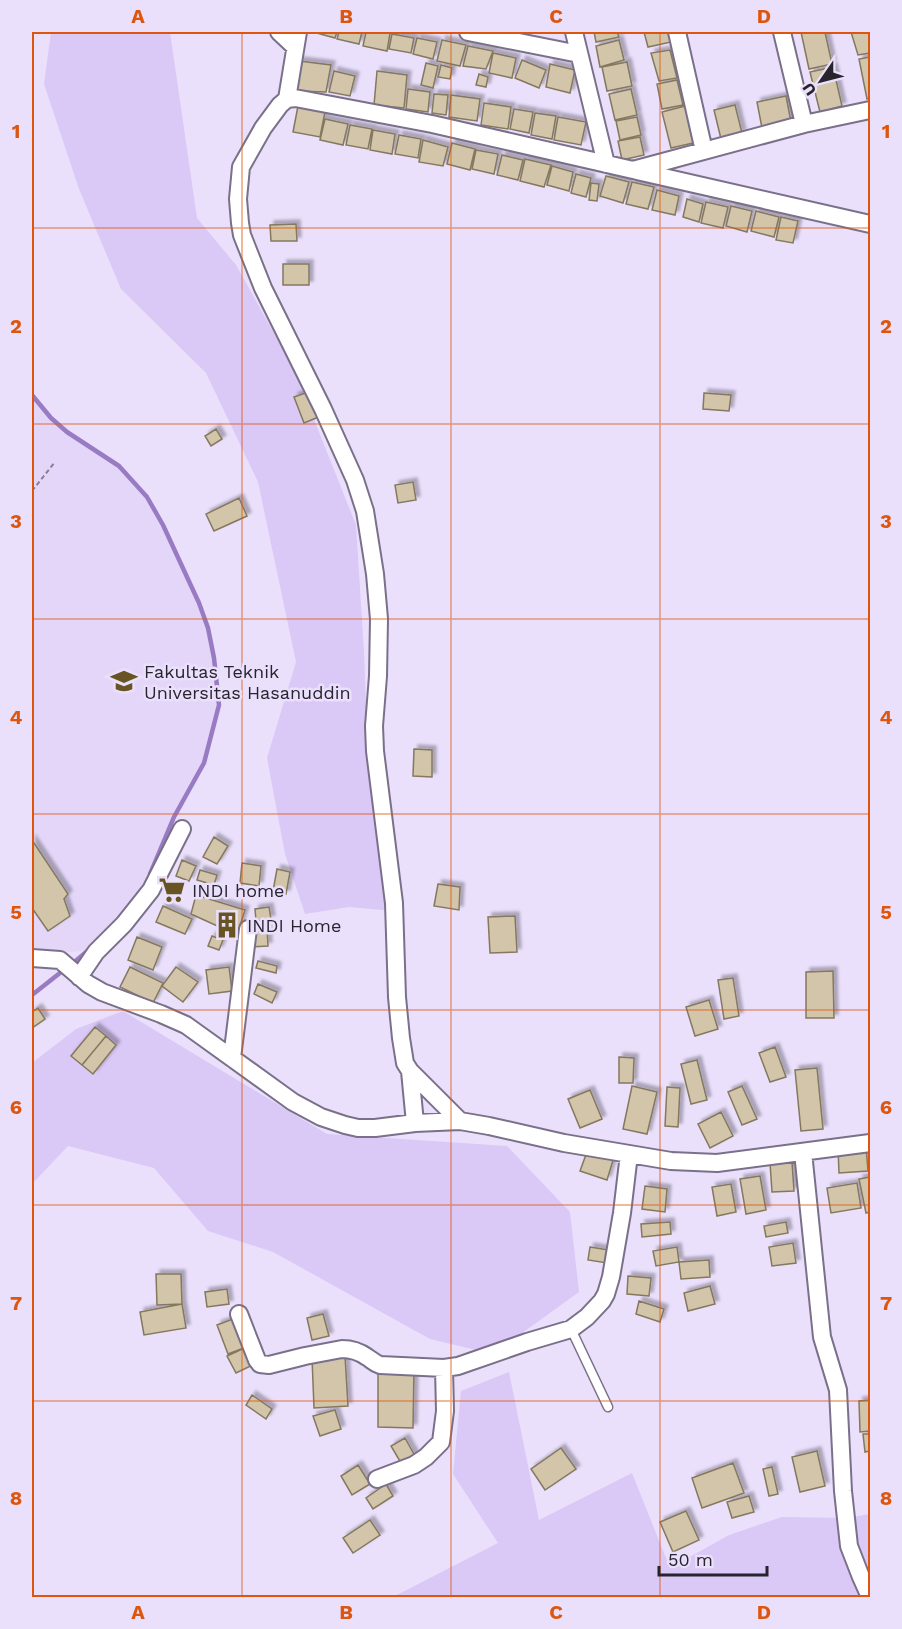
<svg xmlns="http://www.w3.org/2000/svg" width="902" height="1629" font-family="'Work Sans',sans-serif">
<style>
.built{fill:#e3d6f9}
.green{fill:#dac8f7}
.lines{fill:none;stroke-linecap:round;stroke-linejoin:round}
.stream{stroke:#997bc3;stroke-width:4.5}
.building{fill:#d2c5a9;stroke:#84785f;stroke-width:1.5;filter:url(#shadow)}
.lane-casing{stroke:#7a7089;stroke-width:11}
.street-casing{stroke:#7a7089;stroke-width:20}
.path{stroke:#857e91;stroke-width:2;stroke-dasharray:4.5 3;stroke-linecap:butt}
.lane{stroke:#fff;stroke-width:8}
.street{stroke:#fff;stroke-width:16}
.grid{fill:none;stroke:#de560e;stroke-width:1.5;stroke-opacity:0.55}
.labels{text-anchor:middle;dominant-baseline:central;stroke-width:5;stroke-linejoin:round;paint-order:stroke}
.poi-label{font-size:18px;fill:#28242e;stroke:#eae0fc;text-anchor:start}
.neatline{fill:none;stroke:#de560e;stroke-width:2}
.grid-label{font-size:20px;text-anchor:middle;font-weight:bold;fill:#de560e}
</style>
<defs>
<filter id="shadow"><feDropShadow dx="4" dy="-4" stdDeviation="1.5" flood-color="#0004"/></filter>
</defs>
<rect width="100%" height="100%" fill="#eae0fc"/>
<path class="built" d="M32,395l19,23 16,14 52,34 28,31 16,28 36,78 9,25 6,30 5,47 -15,58 -30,54 -29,70 -29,36 -27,27 -57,6z"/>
<path class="green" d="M51,32h119l27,186 39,47 58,104 62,156 8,127 4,104 25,155 -44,-4 -44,7 -20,-60 -18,-96 29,-96 -38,-180 -52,-109 -85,-84 -42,-100 -35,-105z
M123,1011l204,123 180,12 63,66 9,80 -86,62 -63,-15 -157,-87 -65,-21 -54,-63 -86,-22 -36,38v-121l44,-34z
M509,1372l30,148 93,-47 38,95 59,-33 53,-18 64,1 24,-4v83l-479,1 107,-55 -45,-69 8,-83z"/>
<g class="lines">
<path class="stream" d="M32,395l19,23 16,14 52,34 28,31 16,28 36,78 9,25 6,30 5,47 -15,58 -30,54 -24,57
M72,964l19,-16
M32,995l33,-26"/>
</g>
<path class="building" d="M313,32h24l-2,6z
M339,32h23l-3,12 -22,-5z
M366,32h16l8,1 -3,18 -24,-5z
M594,32h23l2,5 -23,5z
M644,32h24l3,10 -23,5z
M801,32h24l7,32 -23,5z
M851,32h19v21l-12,2z
M392,34l22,4 -3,15 -22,-4z
M417,38l20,4 -4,17 -20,-5z
M442,40l24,5 -6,21 -23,-5z
M619,40l5,20 -24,7 -4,-21z
M468,46l25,5 -7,18 -23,-3z
M670,50l7,28 -18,3 -8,-28z
M493,53l23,5 -4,20 -23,-5z
M870,57v41l-3,1 -8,-40z
M522,60l24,10 -7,18 -24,-10z
M299,61l32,4 -5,27 -29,-1z
M627,62l5,24 -25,5 -5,-24z
M426,63l12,3 -5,22 -12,-3z
M550,64l25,6 -5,23 -24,-6z
M441,65l11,3 -2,11 -12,-2z
M833,67l9,39 -22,6 -10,-40z
M334,71l21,5 -5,20 -21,-4z
M377,71l30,4 -3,33 -30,-3z
M479,74l9,3 -2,10 -10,-2z
M677,80l6,25 -21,4 -5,-25z
M408,89l22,3 -2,20 -22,-3z
M631,89l6,26 -22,5 -6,-26z
M434,94l14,1 -2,20 -14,-2z
M451,95l29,4 -3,22 -28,-4z
M786,96l5,26 -29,6 -5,-26z
M484,103l27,4 -3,22 -27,-4z
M735,105l7,28 -21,6 -7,-29z
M298,106l27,6 -5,25 -27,-5z
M685,106l8,37 -22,5 -9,-36z
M514,109l19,3 -4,21 -19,-4z
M535,113l21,3 -4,23 -21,-4z
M558,117l28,5 -5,23 -27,-5z
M637,117l4,18 -21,5 -4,-19z
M325,119l23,5 -5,21 -23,-5z
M350,125l22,4 -4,20 -22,-4z
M373,130l22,4 -3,20 -22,-4z
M399,135l22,4 -3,19 -23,-4z
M640,137l4,18 -22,5 -4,-19z
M423,140l25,7 -5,19 -24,-4z
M452,143l23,6 -5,21 -23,-6z
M476,150l22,4 -4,20 -22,-5z
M502,155l21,5 -5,20 -21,-5z
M525,159l26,6 -7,22 -24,-6z
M552,166l21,6 -4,19 -22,-6z
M576,174l15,4 -5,19 -15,-4z
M606,176l23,6 -6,21 -23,-7z
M632,182l22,5 -6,22 -22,-5z
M591,183l8,1 -2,17 -8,-1z
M657,190l22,6 -4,19 -23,-5z
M687,199l16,5 -4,18 -16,-5z
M706,202l22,5 -5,21 -22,-5z
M731,206l21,5 -5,21 -21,-6z
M756,211l23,6 -5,20 -23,-6z
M781,217l17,4 -5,22 -17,-3z
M296,224l1,17h-26l-1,-16z
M283,264h26v21h-26z
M311,391l10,25 -17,7 -10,-26z
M704,393l27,2 -2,16 -26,-2z
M216,429l6,10 -11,7 -6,-10z
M413,482l3,18 -18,3 -3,-18z
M239,498l8,18 -33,15 -8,-17z
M414,749l18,1v27l-19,-1z
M214,837l14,9 -11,18 -14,-7z
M32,840l36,54 -4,5 6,17 -22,15 -16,-23z
M182,860l14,6 -7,15 -13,-5z
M242,863l19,3 -2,20 -19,-3z
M277,869l13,3 -4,22 -13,-3z
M200,870l17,5 -3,10 -17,-5z
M438,884l22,3 -1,23 -25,-4z
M196,895l49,15 -8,25 -46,-21z
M163,906l29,13 -7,15 -29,-12z
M269,907l2,12 -15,2 -1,-12z
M515,916l2,36 -27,1 -2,-36z
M249,927h18l1,19 -18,1z
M212,936l11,4 -4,10 -11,-4z
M137,937l25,10 -9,23 -25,-10z
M258,961l19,5 -1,7 -20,-5z
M130,967l33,16 -10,20 -33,-16z
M176,967l22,15 -15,20 -21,-16z
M229,967l3,24 -23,3 -3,-24z
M833,971l1,47h-28v-46z
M733,978l6,38 -15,3 -6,-39z
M258,984l19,8 -5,11 -18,-9z
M709,1000l9,29 -23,7 -9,-29z
M38,1008l7,11 -13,9v-16z
M95,1027l11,9 -24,29 -11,-9z
M106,1036l10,9 -23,29 -11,-9z
M775,1047l11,30 -16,5 -11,-29z
M619,1057l15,1 -1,25h-14z
M697,1060l10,40 -16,4 -10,-40z
M817,1068l6,61 -22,2 -6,-61z
M632,1086l25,6 -10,42 -24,-5z
M742,1086l15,33 -15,6 -14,-33z
M667,1087l13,1 -2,39 -13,-1z
M590,1090l12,29 -22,9 -12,-29z
M721,1112l12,24 -23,12 -12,-24z
M866,1147l2,24 -29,2 -1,-24z
M588,1149l26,8 -7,23 -27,-9z
M792,1162l2,29 -22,1 -2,-29z
M760,1176l6,34 -20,4 -6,-35z
M870,1177v35l-4,1 -7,-34z
M857,1183l4,25 -30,5 -4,-25z
M731,1184l5,28 -19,4 -5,-29z
M645,1186l22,3 -2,23 -23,-3z
M670,1222l1,12 -29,3 -1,-13z
M786,1222l2,11 -22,4 -2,-11z
M793,1243l3,20 -24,3 -3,-19z
M590,1247l19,3 -2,13 -19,-3z
M677,1247l2,15 -23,4 -3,-15z
M709,1260l1,17 -29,2 -2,-17z
M156,1274h25l1,30 -25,1z
M628,1276l23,2 -2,18 -22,-2z
M710,1286l5,18 -27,7 -4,-18z
M227,1289l2,15 -22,3 -2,-15z
M639,1301l25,8 -4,13 -24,-8z
M182,1304l4,24 -42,7 -4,-23z
M323,1314l6,22 -17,4 -5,-22z
M238,1317l11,29 -21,8 -11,-29z
M249,1346l8,17 -21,10 -9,-17z
M345,1356l3,50 -34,2 -2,-50z
M378,1369h36l-1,59 -35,-1z
M252,1395l20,14 -6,10 -20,-14z
M870,1400v31l-10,1 -1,-31z
M335,1410l6,19 -21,7 -7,-20z
M863,1434h7v17l-5,1z
M405,1438l10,18 -14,7 -10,-17z
M561,1448l15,21 -31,21 -14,-21z
M817,1451l8,35 -25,6 -8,-35z
M733,1463l11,30 -42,15 -10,-30z
M358,1465l12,19 -18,11 -11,-19z
M772,1467l6,27 -9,2 -6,-27z
M386,1484l7,12 -20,13 -7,-11z
M749,1496l5,16 -22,6 -5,-16z
M686,1511l13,29 -26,12 -13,-30z
M370,1520l10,15 -27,18 -10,-15z"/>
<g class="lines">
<g class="lane-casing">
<path id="lane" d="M571,1329l37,78"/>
</g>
<g class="street-casing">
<path id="street" d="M279,32l16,15
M468,32l111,22
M574,32l32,132
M677,32l27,119
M782,32l22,92
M287,99l11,-67
M637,171l233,53
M32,958l28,2 28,24 14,8 59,22 25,11 107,77 28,15 24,8 13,3h17l40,-5 45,-2 29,5 75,17 107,18 46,2 153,-20
M79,977l17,-25 28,-28 27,-34 31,-61
M232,1058l16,-129
M410,1071l50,50
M415,1123l-5,-52 -5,-8 -4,-25 -4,-41 -3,-94 -19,-152 -1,-25 4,-50 1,-57 -4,-45 -10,-63 -10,-31 -32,-71 -60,-121 -21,-53 -2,-12 -2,-24 3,-32 22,-39 17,-23 7,-6 8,-1 137,26 201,46 171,-46 66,-14
M803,1152l19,185 16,53 5,101 6,55 12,31 9,20
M239,1314l18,46 3,4 9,1 36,-9 37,-7c8,0 18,3 25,8 5,3 7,6 13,8l64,3 14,-2 69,-24 44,-13 16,-12 15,-16 4,-7 5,-17 11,-64 7,-59
M377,1479l37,-14 12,-8 15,-15 4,-31 -1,-43"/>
</g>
<path class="path" d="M32,491l23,-29"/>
<use href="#lane" class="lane"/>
<use href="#street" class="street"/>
</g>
<path class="grid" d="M242,32v1566M451,32v1566M660,32v1566M32,228h838M32,424h838M32,619h838M32,814h838M32,1010h838M32,1205h838M32,1401h838"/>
<defs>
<g id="university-bare" transform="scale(2.07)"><path d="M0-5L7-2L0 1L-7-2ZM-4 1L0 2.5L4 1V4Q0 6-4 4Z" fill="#685422" stroke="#eae0fc" stroke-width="2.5" paint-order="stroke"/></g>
<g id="supermarket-bare" transform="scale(2.07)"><path d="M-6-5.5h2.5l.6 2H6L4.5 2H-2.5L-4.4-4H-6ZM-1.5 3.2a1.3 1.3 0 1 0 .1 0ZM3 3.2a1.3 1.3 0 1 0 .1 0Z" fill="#685422" stroke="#eae0fc" stroke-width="2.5" paint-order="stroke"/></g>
<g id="building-bare" transform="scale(2.07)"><path d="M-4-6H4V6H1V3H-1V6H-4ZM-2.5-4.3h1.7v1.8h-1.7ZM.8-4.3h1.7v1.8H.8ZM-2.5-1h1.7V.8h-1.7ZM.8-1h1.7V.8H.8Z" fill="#685422" stroke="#eae0fc" stroke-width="2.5" paint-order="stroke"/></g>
</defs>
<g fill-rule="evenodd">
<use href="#university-bare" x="124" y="681"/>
<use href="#supermarket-bare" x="172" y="890"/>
<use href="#building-bare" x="227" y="925"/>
</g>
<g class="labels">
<g class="poi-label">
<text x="144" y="671">Fakultas Teknik<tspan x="144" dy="21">Universitas Hasanuddin</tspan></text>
<text x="192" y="890">INDI home</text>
<text x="247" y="925">INDI Home</text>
</g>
</g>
<rect width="902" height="1629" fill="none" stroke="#eae0fc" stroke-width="66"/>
<g transform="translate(821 81) rotate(235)" stroke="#eae0fc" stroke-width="4.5" paint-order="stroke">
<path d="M0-4.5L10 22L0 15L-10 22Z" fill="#28242e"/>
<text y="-9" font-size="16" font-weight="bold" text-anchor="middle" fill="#28242e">U</text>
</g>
<path d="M659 1566v9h108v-9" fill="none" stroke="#28242e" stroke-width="3"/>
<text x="668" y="1566" font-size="18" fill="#28242e" stroke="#eae0fc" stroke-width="4.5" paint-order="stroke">50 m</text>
<rect x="33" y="33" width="836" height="1563" class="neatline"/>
<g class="grid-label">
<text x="138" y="23">A</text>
<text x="346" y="23">B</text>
<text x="556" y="23">C</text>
<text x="764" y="23">D</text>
<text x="16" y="138">1</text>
<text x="886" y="138">1</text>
<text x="16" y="333">2</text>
<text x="886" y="333">2</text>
<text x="16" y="528">3</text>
<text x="886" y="528">3</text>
<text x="16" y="724">4</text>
<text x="886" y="724">4</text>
<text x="16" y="919">5</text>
<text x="886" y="919">5</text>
<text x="16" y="1114">6</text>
<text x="886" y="1114">6</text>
<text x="16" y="1310">7</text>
<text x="886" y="1310">7</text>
<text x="16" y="1505">8</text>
<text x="886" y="1505">8</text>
<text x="138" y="1619">A</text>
<text x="346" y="1619">B</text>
<text x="556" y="1619">C</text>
<text x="764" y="1619">D</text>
</g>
</svg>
